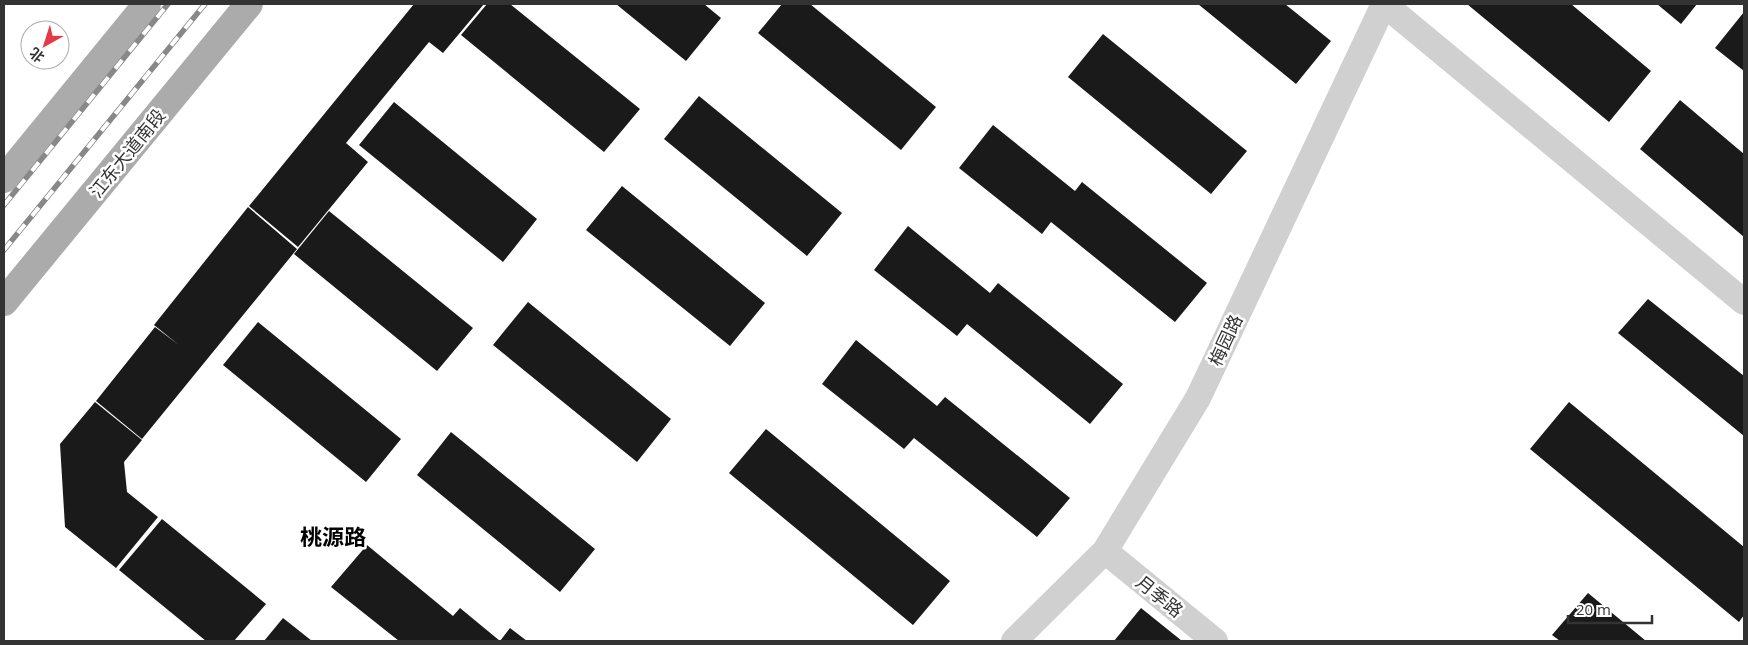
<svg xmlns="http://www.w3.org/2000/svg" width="1748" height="645" font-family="'Open Sans','Noto Sans SC',sans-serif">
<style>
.building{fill:#1a1a1a}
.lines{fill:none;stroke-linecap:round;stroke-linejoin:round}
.street{stroke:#d0d0d0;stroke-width:26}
.primary{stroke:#ababab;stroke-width:28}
.rail-casing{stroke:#888;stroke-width:5.5}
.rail{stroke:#fff;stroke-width:4;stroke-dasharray:11;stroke-linecap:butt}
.labels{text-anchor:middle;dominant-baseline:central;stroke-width:5;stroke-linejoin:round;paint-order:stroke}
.street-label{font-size:18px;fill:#333;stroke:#fff}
.district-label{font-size:22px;font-weight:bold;fill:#000;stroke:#fff}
</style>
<rect width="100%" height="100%" fill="#fff"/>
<path class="building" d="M414,4h70l-41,49 -14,-11 -83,101 22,19 -70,85 -49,-41z
M487,4h23l130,105 -36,43 -143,-117z
M616,4h88l17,14 -35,43z
M782,4h28l126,103 -35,43 -143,-117z
M1198,4h87l46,37 -35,43z
M1467,4h104l80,67 -42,51z
M1657,4h40l-16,20z
M1744,12v59l-29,-23z
M1103,34l144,117 -36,43 -143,-117z
M699,96l143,117 -35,43 -143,-117z
M1680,100l64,54v83l-104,-88z
M394,102l143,117 -34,43 -144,-117z
M993,125l82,66 7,-9 125,101 -32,39 -124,-100 -9,12 -83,-66z
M622,186l143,117 -35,43 -144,-116z
M248,207l49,42 -155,190 -46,-38 59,-74 24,18 -25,-20z
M329,211l144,117 -36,43 -143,-117z
M908,226l82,67 8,-10 125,101 -33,40 -123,-100 -10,12 -83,-66z
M1648,299l96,77v60l-126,-103z
M528,302l143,117 -34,43 -144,-117z
M258,322l143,117 -35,43 -143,-117z
M856,340l81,66 8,-9 125,101 -33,39 -123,-99 -10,11 -82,-65z
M95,402l47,38 -18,22 3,30 31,25 -42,51 -51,-41 -5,-83z
M1569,402l175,145v68l-5,7 -209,-173z
M766,429l184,152 -37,44 -184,-152z
M451,432l144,117 -35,43 -143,-117z
M162,519l104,85 -32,37h-28l-87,-71z
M367,545l86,71 7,-8 40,33 10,-13 17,13h-128l-68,-54z
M1588,593l58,48h-86l-8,-6z
M1141,608l41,33h-68z
M283,618l29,23h-48z"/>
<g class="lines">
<path class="street" d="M1384,4l360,298
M1105,551l110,90
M1014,641l91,-90 93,-153 186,-394"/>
<path class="primary" d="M4,179l143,-175
M4,302l245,-298"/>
<g class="rail-casing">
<path id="rail" d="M4,205l164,-201
M4,250l201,-246"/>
</g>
<use href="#rail" class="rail"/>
</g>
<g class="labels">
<g class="street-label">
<text transform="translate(127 153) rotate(-51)">江东大道南段</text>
<text transform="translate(1225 340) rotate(-65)">梅园路</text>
<text transform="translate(1160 596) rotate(39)">月季路</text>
</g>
<g class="district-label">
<text x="333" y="536">桃源路</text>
</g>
</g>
<rect width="1748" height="645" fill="none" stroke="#333333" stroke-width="10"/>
<g transform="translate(45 45) rotate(219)"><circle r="24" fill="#ffffff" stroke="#adadad"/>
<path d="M0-4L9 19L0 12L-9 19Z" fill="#e63946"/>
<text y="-8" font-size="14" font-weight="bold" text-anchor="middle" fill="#333333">北</text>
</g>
<path d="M1568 615v8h84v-8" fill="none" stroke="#333333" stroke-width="2.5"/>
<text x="1576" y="615" font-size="15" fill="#333333" stroke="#ffffff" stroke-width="4" paint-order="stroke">20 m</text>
</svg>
